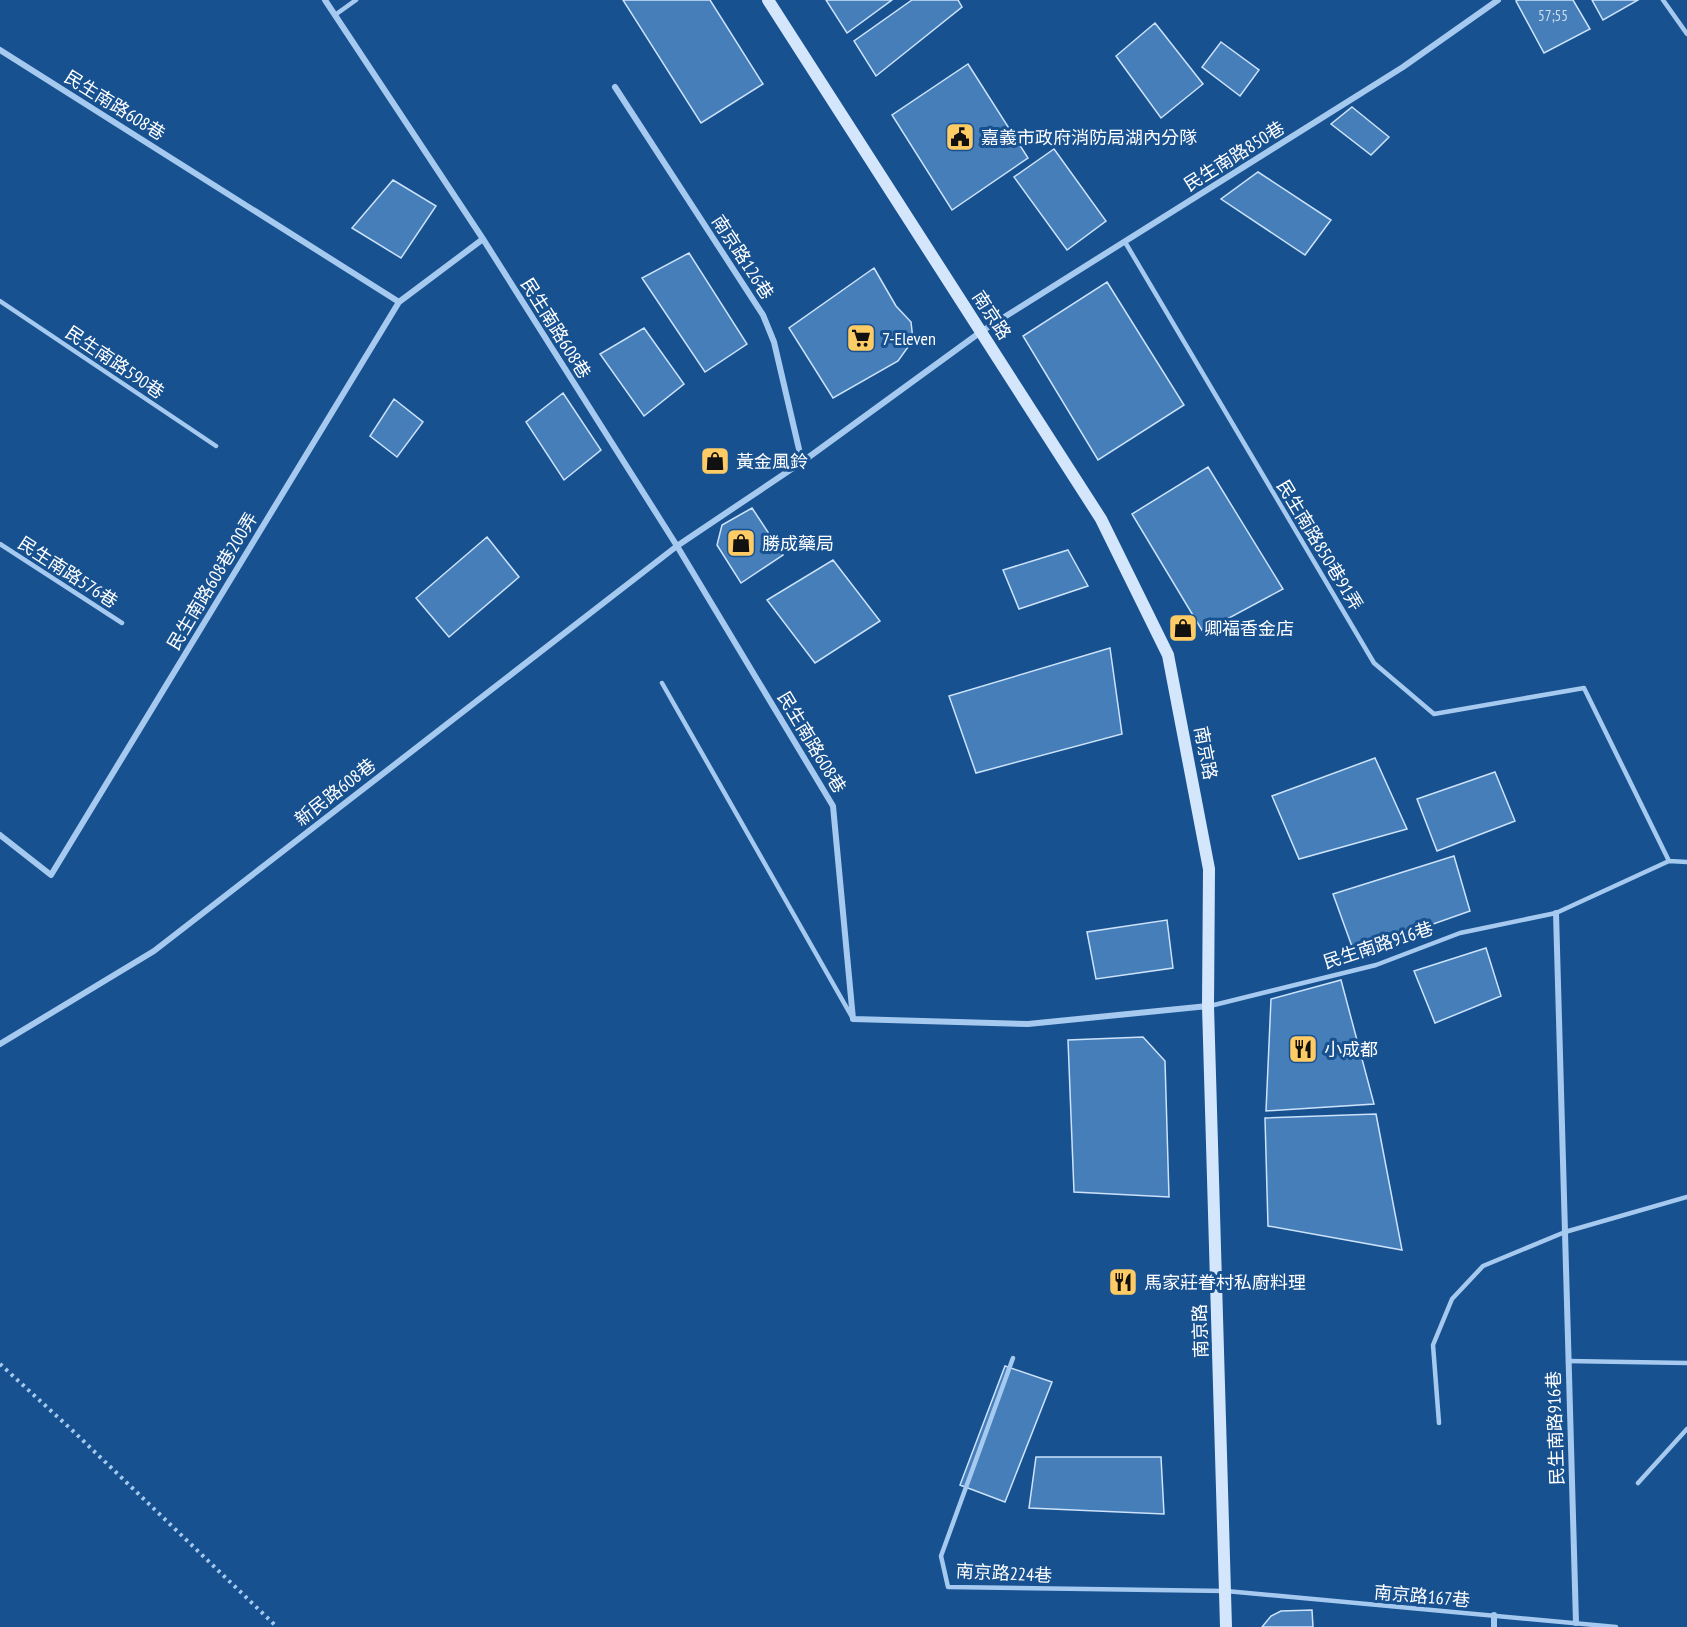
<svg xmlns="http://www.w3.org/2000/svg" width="1687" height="1627" font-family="'PT Sans Narrow','Noto Sans TC',sans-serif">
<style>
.building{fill:#457eb9;stroke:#cce3fb;stroke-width:1.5}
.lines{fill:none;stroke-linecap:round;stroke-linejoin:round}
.path{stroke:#a6caef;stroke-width:4;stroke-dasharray:3 4.5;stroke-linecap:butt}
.lane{stroke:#a6caef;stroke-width:4.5}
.street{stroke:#a6caef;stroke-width:6}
.secondary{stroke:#d3e6fb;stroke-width:12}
.labels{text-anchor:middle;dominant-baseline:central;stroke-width:6;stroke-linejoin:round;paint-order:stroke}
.number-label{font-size:15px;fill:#d0dfee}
.street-label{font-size:18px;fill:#fff;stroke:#185190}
.poi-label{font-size:18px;fill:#fff;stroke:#185190;text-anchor:start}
</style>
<rect width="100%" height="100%" fill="#185190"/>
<path class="building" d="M623,0h87l53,84 -62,39z
M826,0h66l-45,33z
M912,0h46l4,7 -86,69 -22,-35z
M1518,0h55l17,29 -46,24 -28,-52z
M1592,0h46l-35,20z
M1155,23l48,61 -42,34 -45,-62z
M1221,42l38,28 -19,26 -38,-29z
M968,64l60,94 -76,52 -60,-95z
M1352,107l37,30 -18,18 -40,-31z
M1054,149l52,72 -39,29 -53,-73z
M1258,172l73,48 -26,35 -84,-56z
M393,180l43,26 -35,52 -49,-30z
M689,253l58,91 -42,28 -63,-94z
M874,268l22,38 15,16 2,18 -15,21 -65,37 -44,-70z
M1107,282l77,123 -86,55 -75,-124z
M644,328l40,56 -40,32 -44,-62z
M563,393l38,57 -37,30 -38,-58z
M394,399l29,23 -26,35 -27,-21z
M1208,467l75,122 -80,43 -71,-118z
M752,508l31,47 -42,28 -24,-38 5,-20z
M487,537l32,40 -70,60 -33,-39z
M1068,550l20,36 -69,23 -16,-39z
M833,560l47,61 -65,42 -48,-63z
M1110,648l12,86 -146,39 -27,-77z
M1375,758l32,71 -108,30 -27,-63z
M1495,772l20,49 -78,30 -20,-52z
M1454,856l16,55 -116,41 -21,-58z
M1167,920l6,48 -77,11 -9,-47z
M1486,948l15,48 -66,27 -21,-52z
M1341,980l33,124 -108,7 5,-112z
M1143,1037l22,24 4,136 -95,-5 -6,-152z
M1376,1114l26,136 -134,-24 -3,-108z
M1005,1366l47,16 -47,120 -45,-17z
M1036,1457h125l3,57 -135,-6z
M1312,1610l1,17h-51l9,-11 10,-5z"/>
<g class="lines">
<path class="path" d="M0,1364l73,67 204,196"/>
<path class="lane" d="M1663,0l24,34
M335,15l21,-15
M1125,242l249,421 60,51 150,-26 85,173
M0,301l216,145
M0,544l122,79
M662,683l190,334
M1210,1006l166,-41 84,-32 96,-20 113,-52 18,1
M1013,1358l-72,198 7,31 278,4 390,36
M1568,1361l119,2
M1439,1423l-6,-78 19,-46 31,-33 82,-34 122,-35
M1638,1483l49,-54"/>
<path class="street" d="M325,0l158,239 194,307 156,260 20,213 175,5 180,-18
M0,50l399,252
M615,87l148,228 11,27 28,120
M0,835l51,40 348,-573 84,-63
M1556,913l20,710
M0,1044l154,-93 523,-405 125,-84 180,-131 421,-264 95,-67
M1494,1627v-12"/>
<path class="secondary" d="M768,0l333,519 67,136 41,214 -1,137 18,621"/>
</g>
<defs>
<g id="civic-square" transform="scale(1.5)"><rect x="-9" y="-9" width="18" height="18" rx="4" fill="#ffcb64" stroke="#185190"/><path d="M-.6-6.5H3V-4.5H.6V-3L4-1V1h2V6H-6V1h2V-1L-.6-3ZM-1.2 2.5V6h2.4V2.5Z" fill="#111"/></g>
<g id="supermarket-square" transform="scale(1.5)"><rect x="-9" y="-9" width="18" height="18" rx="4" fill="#ffcb64" stroke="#185190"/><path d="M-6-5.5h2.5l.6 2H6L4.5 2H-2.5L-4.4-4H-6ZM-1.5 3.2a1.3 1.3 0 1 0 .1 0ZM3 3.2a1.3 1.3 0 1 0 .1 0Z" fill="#111"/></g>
<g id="shop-square" transform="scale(1.5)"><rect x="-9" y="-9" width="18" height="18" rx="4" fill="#ffcb64" stroke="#185190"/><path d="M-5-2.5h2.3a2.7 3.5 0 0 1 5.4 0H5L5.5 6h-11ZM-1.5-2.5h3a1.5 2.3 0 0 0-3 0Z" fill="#111"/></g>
<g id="restaurant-square" transform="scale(1.5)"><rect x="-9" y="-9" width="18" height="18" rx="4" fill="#ffcb64" stroke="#185190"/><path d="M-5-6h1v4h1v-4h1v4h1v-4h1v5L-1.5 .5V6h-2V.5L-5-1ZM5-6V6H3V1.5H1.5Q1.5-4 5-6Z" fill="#111"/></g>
</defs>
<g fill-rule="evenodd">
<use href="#civic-square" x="960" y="137"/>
<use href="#supermarket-square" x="861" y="338"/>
<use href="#shop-square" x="715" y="461"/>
<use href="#shop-square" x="741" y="543"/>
<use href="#shop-square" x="1183" y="628"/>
<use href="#restaurant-square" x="1303" y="1049"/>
<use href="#restaurant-square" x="1123" y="1282"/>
</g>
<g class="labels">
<g class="number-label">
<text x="1553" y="15">57;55</text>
</g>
<g class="street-label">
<text transform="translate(115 105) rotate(32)">民生南路608巷</text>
<text transform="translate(1234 156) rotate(-32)">民生南路850巷</text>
<text transform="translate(743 257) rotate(57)">南京路126巷</text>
<text transform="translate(992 315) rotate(57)">南京路</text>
<text transform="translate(556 328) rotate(58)">民生南路608巷</text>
<text transform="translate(115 362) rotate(34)">民生南路590巷</text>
<text transform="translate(1320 545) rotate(59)">民生南路850巷91弄</text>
<text transform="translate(68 572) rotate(33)">民生南路576巷</text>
<text transform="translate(212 581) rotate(-59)">民生南路608巷200弄</text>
<text transform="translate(812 742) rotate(59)">民生南路608巷</text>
<text transform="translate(1206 753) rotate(79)">南京路</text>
<text transform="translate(335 792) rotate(-38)">新民路608巷</text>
<text transform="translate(1378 945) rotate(-18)">民生南路916巷</text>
<text transform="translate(1200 1331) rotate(-92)">南京路</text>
<text transform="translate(1555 1428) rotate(-92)">民生南路916巷</text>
<text transform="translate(1004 1573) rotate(3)">南京路224巷</text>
<text transform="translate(1422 1596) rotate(5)">南京路167巷</text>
</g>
<g class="poi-label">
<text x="981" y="137">嘉義市政府消防局湖內分隊</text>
<text x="882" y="338">7-Eleven</text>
<text x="736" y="461">黃金風鈴</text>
<text x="762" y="543">勝成藥局</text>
<text x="1204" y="628">卿福香金店</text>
<text x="1324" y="1049">小成都</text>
<text x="1144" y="1282">馬家莊眷村私廚料理</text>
</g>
</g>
</svg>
